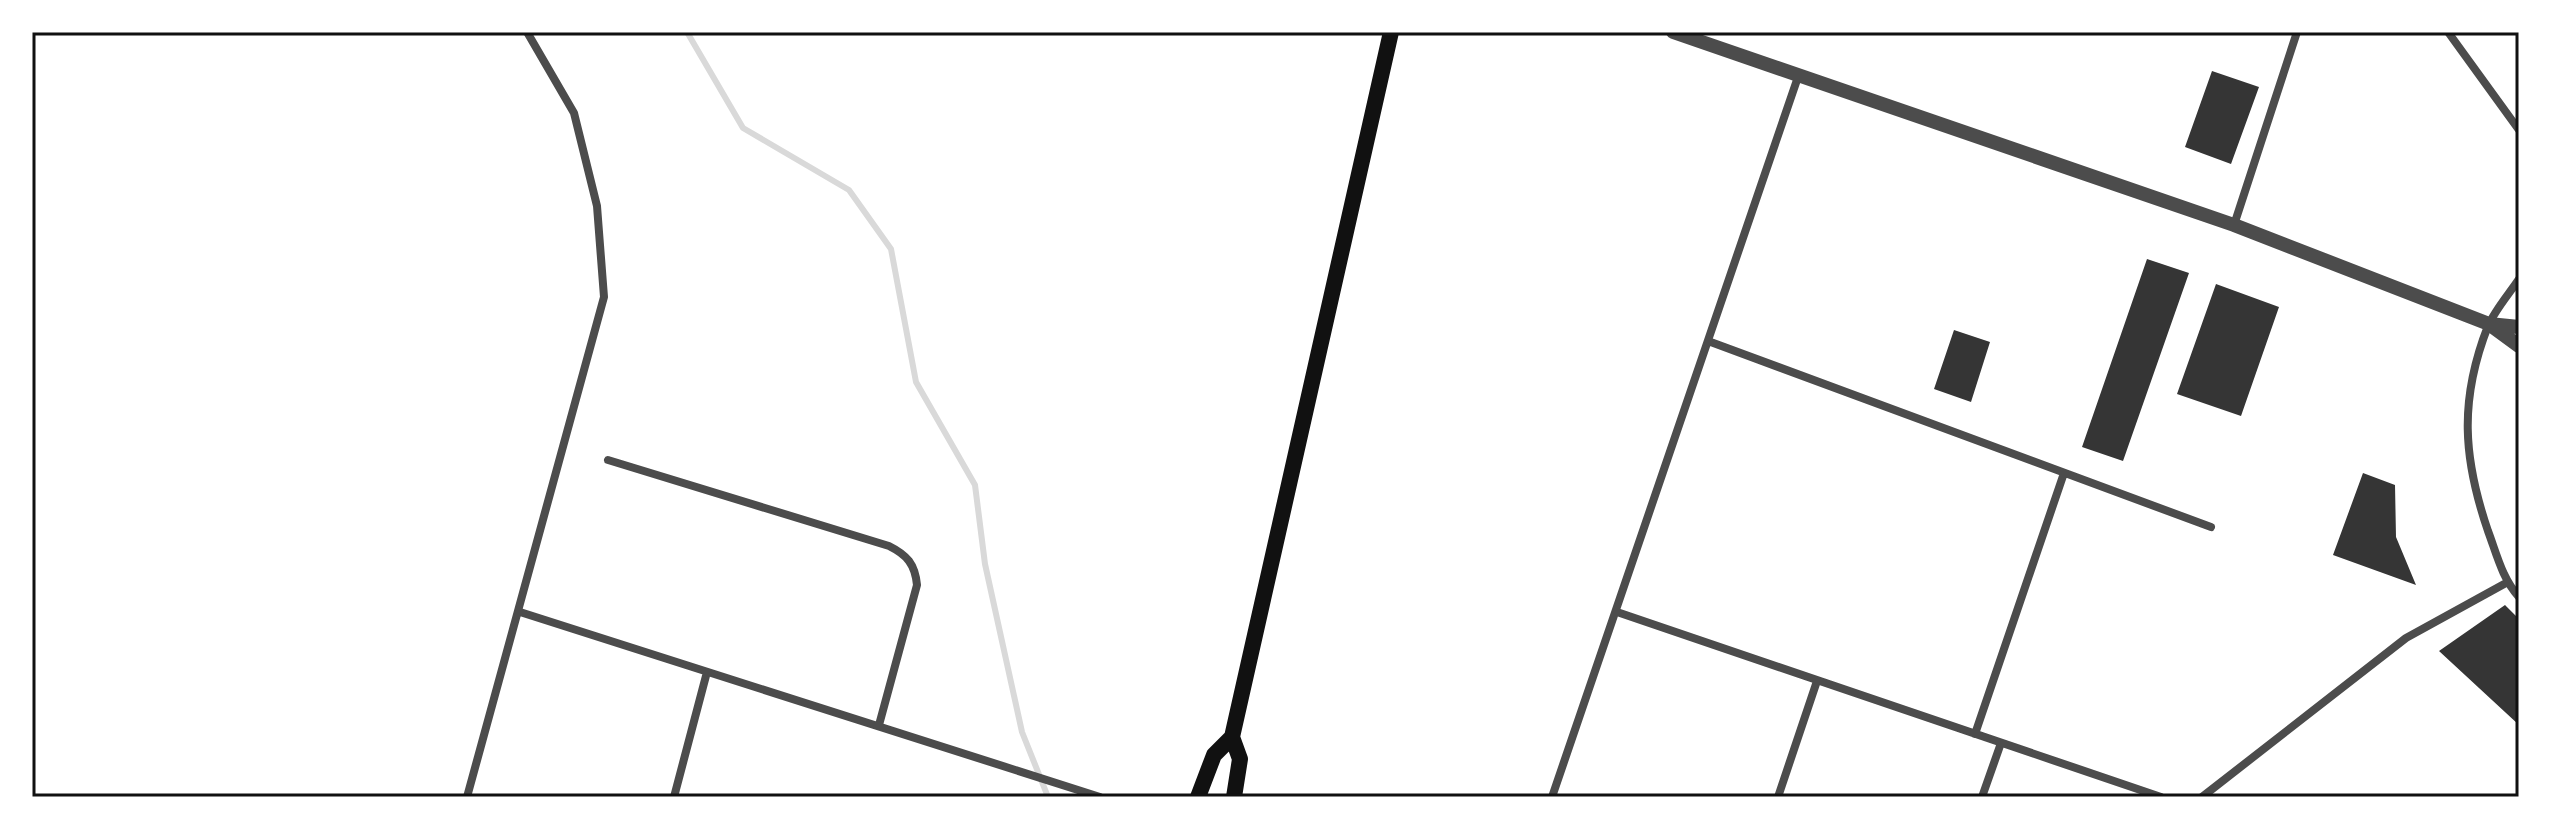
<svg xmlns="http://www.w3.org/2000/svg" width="2551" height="829" font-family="'PT Sans',sans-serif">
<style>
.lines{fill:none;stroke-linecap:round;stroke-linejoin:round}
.stream{stroke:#d9d9d9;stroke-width:6}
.building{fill:#353535}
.minor{stroke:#4c4c4c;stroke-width:8}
.tertiary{stroke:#4c4c4c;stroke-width:14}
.secondary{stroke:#111;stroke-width:16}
.neatline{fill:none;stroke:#111;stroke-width:3}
</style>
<rect width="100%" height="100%" fill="#fff"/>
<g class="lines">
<path class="stream" d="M687,32l56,96 106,62 42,59 25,133 59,103 10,79 37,168 26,65"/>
</g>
<path class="building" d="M2212,71l47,16 -28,77 -46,-17z
M2147,259l42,14 -66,188 -41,-14z
M2216,284l63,23 -38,109 -64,-22z
M1954,330l36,12 -19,60 -37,-13z
M2363,473l32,12 1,52 20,48 -83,-30z
M2505,605l14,14v106l-80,-74z"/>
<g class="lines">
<path class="minor" d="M2448,32l71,98
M2234,225l63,-193
M2519,279c-10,15 -24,31 -31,47 -29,74 -25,132 0,205 9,24 14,47 31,66
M1708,341l503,186
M608,460l281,86c18,9 26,18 28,39l-38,140
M520,612l580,185
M1617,612l544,185
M1975,734l89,-261
M467,797l137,-500 -7,-91 -23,-93 -47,-81
M674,797l33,-125
M1552,797l247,-723
M1778,797l39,-116
M1982,797l19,-54
M2202,797l204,-159 100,-55"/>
<path class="tertiary" d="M1673,32l561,193 255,99 30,3
M2489,324l30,22"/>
<path class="secondary" d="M1232,737l8,22 -6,38
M1198,797l16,-42 18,-18 159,-705"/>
</g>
<rect width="2551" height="829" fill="none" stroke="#ffffff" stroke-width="68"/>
<rect x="34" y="34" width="2483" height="761" class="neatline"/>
</svg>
